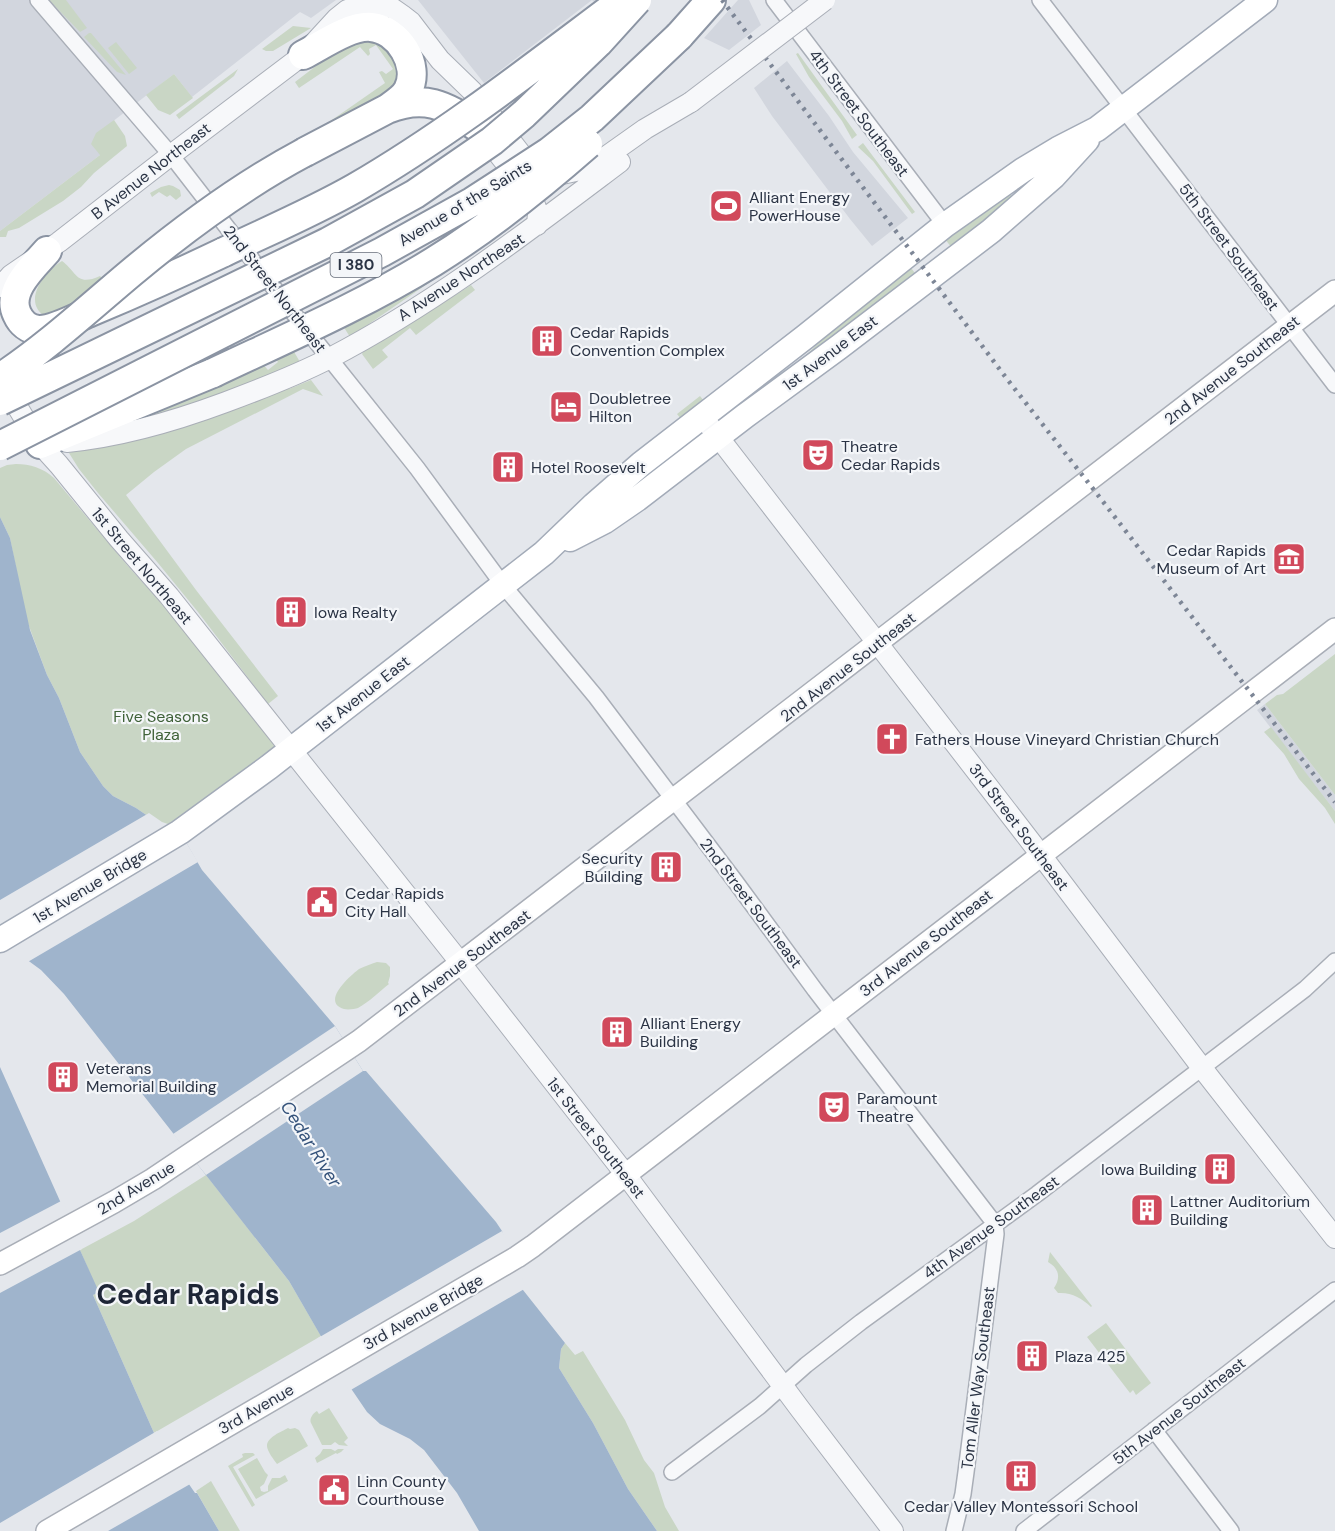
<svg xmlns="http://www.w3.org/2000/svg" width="1335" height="1531" font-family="'DM Sans',sans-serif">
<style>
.built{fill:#d2d6de}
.green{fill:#c9d6c5}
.water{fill:#9fb4cc}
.pier{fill:#e4e7ec}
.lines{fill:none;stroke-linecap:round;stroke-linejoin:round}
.minor-casing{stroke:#a9aeb7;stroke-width:18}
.tertiary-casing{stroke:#a9aeb7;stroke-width:22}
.secondary-casing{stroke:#a9aeb7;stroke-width:24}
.primary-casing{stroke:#a3abb8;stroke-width:27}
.motorway-casing{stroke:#8b94a3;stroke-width:32}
.minor{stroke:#f7f8fa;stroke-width:15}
.tertiary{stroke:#f7f8fa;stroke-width:20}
.secondary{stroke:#fff;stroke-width:21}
.primary{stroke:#fff;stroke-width:24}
.motorway{stroke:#fff;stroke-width:28}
.rail{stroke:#7d8696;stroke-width:4.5;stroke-dasharray:3 6;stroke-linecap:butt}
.tertiary-bridge-casing{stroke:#a9aeb7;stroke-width:22;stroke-linecap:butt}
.motorway-bridge-casing{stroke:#8b94a3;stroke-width:32;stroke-linecap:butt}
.tertiary-bridge{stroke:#f7f8fa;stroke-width:20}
.motorway-bridge{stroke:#fff;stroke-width:28}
.labels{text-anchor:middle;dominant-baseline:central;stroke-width:4.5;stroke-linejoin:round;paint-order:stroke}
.shield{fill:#f4f6f9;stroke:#676e7b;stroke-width:1.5}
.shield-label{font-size:15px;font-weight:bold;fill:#2b3445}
.street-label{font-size:16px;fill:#2b3445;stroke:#f4f6f9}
.poi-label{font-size:16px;fill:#2b3445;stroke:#f4f6f9;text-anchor:start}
.park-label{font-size:16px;fill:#3f6138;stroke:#f4f6f9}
.water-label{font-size:18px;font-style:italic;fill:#34527a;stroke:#f4f6f9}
.town-label{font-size:28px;font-weight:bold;fill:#1d2536;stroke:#f4f6f9}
</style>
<rect width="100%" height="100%" fill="#e4e7ec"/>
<path class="built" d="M0,0h336l-25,18 -11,-6 -108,85 -18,-23 -62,48 -12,33 -100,76z
M418,0h182l-4,4 -4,-4 -108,83z
M738,0h11l12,25 -32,25 -25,-12z
M787,61l42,55 24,36 55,66 -36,28 -22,-27 -78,-103 -18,-28z
M1265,704l70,91v16l-78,-101z"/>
<path class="green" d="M49,0h17l21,28 -7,4z
M293,26l18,2 -38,23h-7l-4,-2z
M89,33h2l35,42 -9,-3 -33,-35z
M370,37l23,14 6,25 -7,16 -60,35 -3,-5 56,-39 -6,-11 3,-1 4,3 7,-5 -17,-24 -7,4 1,5 -2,2 -8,-9 -61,41 -4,-6 38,-29z
M116,42l21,26 -8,6 -21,-26z
M798,53l59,82 -5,4 -10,-18 -33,-44 -13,-23z
M238,69l-4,7 -55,43 -3,-4z
M174,74l19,24 -23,17 -12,-5 -12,-15z
M114,120l11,16 2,10 -33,27 -13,14 -18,14 -44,27 -11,3 -2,6h-6v-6l100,-76 -9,-11 5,-11z
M863,143l52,69 -3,2 -39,-53 -15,-14z
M169,185l4,1 7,4 1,6 -5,4 -6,-5 -3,2 -8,-5 -7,5 -2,-4 11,-6z
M1008,192l5,5 -23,20 -38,31 -8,-10z
M484,245l-134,92 -10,-16z
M62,261c15,11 14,26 38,15l3,3 -23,27 -34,11c-25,-15 -2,-45 16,-56z
M909,265l8,11 -116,84 35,-34z
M471,285l4,5 -59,45 -6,-7 -28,22 6,7 -15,12 -11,-15 2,-4 79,-47z
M290,345l10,17 -38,17 -73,27 -55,15 -9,-4 122,-52 5,6 7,-9h2l7,8 10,-8 -6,-8z
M311,380l12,16 -20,-7 -117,60 -32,23 -28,23 70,95 82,106 -10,8 -70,-92 -40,-49 -60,-70 -19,-24 -10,-16 218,-67 2,3z
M700,396l4,5 -23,18 -4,-5z
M16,464c14,0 27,4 38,14l73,87 139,155 25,30 -112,80 -18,-5 -25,-17 -23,-12 -10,-10 -23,-34 -21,-54 -12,-23 -21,-57 -16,-80 -10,-21v-49l7,-3z
M1335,654v141l-70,-91 12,-9 6,-1z
M1271,727l64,84v13l-10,-16 -26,-29 -15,-25 -20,-22z
M377,962l9,1 4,4v9l-2,7 1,1c-10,8 -20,18 -31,24 -3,1 -10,2 -14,1 -24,-7 7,-34 15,-40 6,-3 12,-5 18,-7z
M206,1175l83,106 32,55 -167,97 -61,-138 5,-3 -18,-42 54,-29z
M1050,1252l42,54 -1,1c-9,-9 -20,-15 -33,-14l-4,-5c7,-10 5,-20 -6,-26z
M1106,1323l45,60 -15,12 -3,-5 -3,3 -43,-56z
M565,1343l10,12 8,-4 42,69 19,40 10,13 11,34 14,24h-22l-29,-42 -35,-66 -34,-55 2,-19z
M329,1408l19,30 -4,4 4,4 -9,-1 -4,-3 -4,3h-9l-11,-22c-2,-4 2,-10 6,-12l2,3z
M288,1428l2,1 5,-1 4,2 9,16 -31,18c-3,-4 -10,-13 -10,-18 0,-9 14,-14 21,-18z
M323,1449h8l4,2 3,-2h6l-3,3 -4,2 -1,-1 -19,10 -2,-5 5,-4z
M245,1453h8l2,2 -22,12 22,38 -3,2 -24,-41 15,-9 -1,-3z
M257,1458l8,14 3,3 -4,9 -4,3 1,4 3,1 4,-1v-5l4,-8h8l5,-3 3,6 -32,18 -18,-30z
M211,1481l29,50h-21l-23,-40z"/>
<path class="water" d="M0,517l10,21 20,92 17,45 12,23 21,54 23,34 10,10 23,12 25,17 18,5 23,40 133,156 28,45h3l130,151 6,9 21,59 42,53 -4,6 -2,19 34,55 35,66 29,42h-178l-22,-38 -33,-43 -14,-11 -30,-15 -13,-12 -15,-22 -63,-109 -225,-287 -23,-24 -41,-30z
M0,1067l60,134 20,49 19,42 -6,3 61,138 41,60h2l22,38h-219z"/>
<path class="pier" d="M149,813l13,9 15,5 21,35 -172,101 -26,-19v-44z
M335,1026l28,45 -157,104 -33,-41z
M63,1200l19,49 -82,44v-60z
M502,1231l9,16 15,41 -177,103 -31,-53z
M157,1431l35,52 -84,48h-108v-8z"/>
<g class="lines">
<g class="minor-casing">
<path id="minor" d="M38,0l133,155 127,164 119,149 86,117 93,112 139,184 80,109 180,234 1,10 -30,238 -3,22 -9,37
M774,0l171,225
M1040,0l295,385
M1154,1430l77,101
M672,1472l88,-66 46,-41 55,-43 176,-128 268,-205 30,-28
M1024,1531l311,-241"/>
</g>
<g class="tertiary-casing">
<path id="tertiary" d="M482,133l50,64 6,16 -1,12
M0,287l11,-12 48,-33 112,-87 132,-100 34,-37 10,-8 13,-4 12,-1 11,1 9,2 10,7 9,7 29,38 32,31 56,72 15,9 19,2 23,-5 12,-6 48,-34 46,-27
M4,385l36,59 19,21 60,74 50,57 286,360 171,219 174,234 93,122
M709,425l332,430 161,213 133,170
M67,442c54,-5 108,-21 159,-40 35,-13 71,-27 104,-44 104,-54 197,-126 290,-196"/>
</g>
<g class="secondary-casing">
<path id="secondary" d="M0,1264l114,-62 39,-23 206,-138 976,-750
M47,1531l470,-274 16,-11 802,-617"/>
</g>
<g class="primary-casing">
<path id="primary" d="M570,539l35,-18 32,-22 108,-83 94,-69 152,-116 63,-55 33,-36
M0,940l180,-108 89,-65 275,-214 50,-48 47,-41 164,-127 140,-112 78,-55 35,-21 39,-20 168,-129"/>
</g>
<g class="motorway-casing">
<path id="motorway" d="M679,36l32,-36
M303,55c18,-9 47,-30 68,-28 27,2 50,38 37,63 -4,8 -14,14 -21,19l-82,43
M387,109c38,-15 57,-4 89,17
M47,251c-14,16 -41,40 -30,63 4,9 11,15 21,16 14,1 38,-12 52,-18 45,-19 90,-39 134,-60
M40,444l173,-71"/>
</g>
<use href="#minor" class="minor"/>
<use href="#tertiary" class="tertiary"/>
<use href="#secondary" class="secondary"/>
<use href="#primary" class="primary"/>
<use href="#motorway" class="motorway"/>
<path class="rail" d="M722,0l285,379 87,111 241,312"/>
<g class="tertiary-bridge-casing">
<path id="tertiary-bridge" d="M691,102l134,-102"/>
</g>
<g class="motorway-bridge-casing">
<path id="motorway-bridge" d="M224,252c44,-21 89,-40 131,-64 91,-53 173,-117 257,-180
M213,373c74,-35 150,-68 220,-111 55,-34 106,-75 155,-118
M0,378c47,-31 89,-70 132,-106 54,-45 111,-87 173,-120
M0,401l328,-159 87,-48 77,-53 32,-27 74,-71 39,-43
M0,446l382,-194 90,-50 77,-50 43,-34 87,-82"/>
</g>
<use href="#tertiary-bridge" class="tertiary-bridge"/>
<use href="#motorway-bridge" class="motorway-bridge"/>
</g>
<defs>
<g id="stadium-square" transform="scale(1.725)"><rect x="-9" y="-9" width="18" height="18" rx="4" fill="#d1495b" stroke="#f4f6f9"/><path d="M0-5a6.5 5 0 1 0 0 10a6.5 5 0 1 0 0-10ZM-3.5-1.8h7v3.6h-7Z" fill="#fff"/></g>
<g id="building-square" transform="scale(1.725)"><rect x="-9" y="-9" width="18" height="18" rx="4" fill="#d1495b" stroke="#f4f6f9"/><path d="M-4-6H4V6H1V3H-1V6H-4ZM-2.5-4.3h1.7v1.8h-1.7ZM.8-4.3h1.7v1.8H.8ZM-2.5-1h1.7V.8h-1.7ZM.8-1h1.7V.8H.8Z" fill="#fff"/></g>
<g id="hotel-square" transform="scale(1.725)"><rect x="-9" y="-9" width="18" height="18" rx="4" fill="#d1495b" stroke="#f4f6f9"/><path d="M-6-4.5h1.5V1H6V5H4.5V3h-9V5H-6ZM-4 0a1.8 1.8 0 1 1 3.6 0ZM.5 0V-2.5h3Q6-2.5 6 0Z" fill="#fff"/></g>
<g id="theatre-square" transform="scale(1.725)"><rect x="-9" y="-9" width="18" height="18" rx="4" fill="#d1495b" stroke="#f4f6f9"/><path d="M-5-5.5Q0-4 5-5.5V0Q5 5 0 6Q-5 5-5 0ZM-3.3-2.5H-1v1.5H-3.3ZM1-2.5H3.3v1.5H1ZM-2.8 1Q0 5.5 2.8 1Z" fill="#fff"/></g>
<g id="museum-square" transform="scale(1.725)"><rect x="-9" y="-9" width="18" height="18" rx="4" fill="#d1495b" stroke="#f4f6f9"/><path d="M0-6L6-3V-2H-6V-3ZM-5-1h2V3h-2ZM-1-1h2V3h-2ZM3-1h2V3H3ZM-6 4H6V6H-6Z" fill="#fff"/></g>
<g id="church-square" transform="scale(1.725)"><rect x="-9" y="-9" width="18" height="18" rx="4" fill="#d1495b" stroke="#f4f6f9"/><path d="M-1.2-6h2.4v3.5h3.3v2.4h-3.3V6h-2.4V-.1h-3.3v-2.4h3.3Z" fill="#fff"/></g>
<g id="civic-square" transform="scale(1.725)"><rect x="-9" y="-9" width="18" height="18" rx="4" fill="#d1495b" stroke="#f4f6f9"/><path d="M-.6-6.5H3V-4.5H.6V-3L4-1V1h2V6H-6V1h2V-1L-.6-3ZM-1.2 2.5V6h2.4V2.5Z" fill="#fff"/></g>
</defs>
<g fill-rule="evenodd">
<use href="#stadium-square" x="726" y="206"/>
<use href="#building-square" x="547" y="341"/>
<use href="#hotel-square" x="566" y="407"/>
<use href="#theatre-square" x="818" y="455"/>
<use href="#building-square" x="508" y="467"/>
<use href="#museum-square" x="1289" y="559"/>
<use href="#building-square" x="291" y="612"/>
<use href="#church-square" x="892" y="739"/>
<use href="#building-square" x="666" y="867"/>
<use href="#civic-square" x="322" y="902"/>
<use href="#building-square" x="617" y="1032"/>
<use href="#building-square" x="63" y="1077"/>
<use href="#theatre-square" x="834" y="1107"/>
<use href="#building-square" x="1220" y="1169"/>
<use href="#building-square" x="1147" y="1210"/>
<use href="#building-square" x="1032" y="1356"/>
<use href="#building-square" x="1021" y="1476"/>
<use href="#civic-square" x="334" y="1490"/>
</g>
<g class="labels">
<rect class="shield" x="330.5" y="253" width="51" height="24" rx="4.5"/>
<g class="shield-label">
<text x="356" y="265">I 380</text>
</g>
<g class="street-label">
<text transform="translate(859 113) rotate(53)">4th Street Southeast</text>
<text transform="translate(151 171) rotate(-38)">B Avenue Northeast</text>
<text transform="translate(465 203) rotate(-31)">Avenue of the Saints</text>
<text transform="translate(1229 247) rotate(53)">5th Street Southeast</text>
<text transform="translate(461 277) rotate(-33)">A Avenue Northeast</text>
<text transform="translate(275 289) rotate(52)">2nd Street Northeast</text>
<text transform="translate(830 353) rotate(-37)">1st Avenue East</text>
<text transform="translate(1232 370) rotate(-38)">2nd Avenue Southeast</text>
<text transform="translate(142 566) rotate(50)">1st Street Northeast</text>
<text transform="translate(848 667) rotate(-38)">2nd Avenue Southeast</text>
<text transform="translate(363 694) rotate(-38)">1st Avenue East</text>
<text transform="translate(1019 827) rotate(53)">3rd Street Southeast</text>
<text transform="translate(90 886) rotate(-31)">1st Avenue Bridge</text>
<text transform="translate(751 903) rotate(53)">2nd Street Southeast</text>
<text transform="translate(926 943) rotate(-38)">3rd Avenue Southeast</text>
<text transform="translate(462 963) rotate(-37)">2nd Avenue Southeast</text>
<text transform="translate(596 1138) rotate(52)">1st Street Southeast</text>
<text transform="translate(136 1188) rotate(-31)">2nd Avenue</text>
<text transform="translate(991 1227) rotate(-36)">4th Avenue Southeast</text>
<text transform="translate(423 1312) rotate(-30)">3rd Avenue Bridge</text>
<text transform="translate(978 1378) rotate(-83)">Tom Aller Way Southeast</text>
<text transform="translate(256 1409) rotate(-30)">3rd Avenue</text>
<text transform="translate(1179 1411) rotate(-38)">5th Avenue Southeast</text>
</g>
<g class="poi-label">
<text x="749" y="197">Alliant Energy<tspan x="749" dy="18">PowerHouse</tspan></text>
<text x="570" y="332">Cedar Rapids<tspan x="570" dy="18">Convention Complex</tspan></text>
<text x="589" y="398">Doubletree<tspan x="589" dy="18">Hilton</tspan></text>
<text x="841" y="446">Theatre<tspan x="841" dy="18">Cedar Rapids</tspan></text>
<text x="531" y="467">Hotel Roosevelt</text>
<text x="1266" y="550" text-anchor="end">Cedar Rapids<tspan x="1266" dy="18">Museum of Art</tspan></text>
<text x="314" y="612">Iowa Realty</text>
<text x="915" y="739">Fathers House Vineyard Christian Church</text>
<text x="643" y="858" text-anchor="end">Security<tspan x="643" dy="18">Building</tspan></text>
<text x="345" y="893">Cedar Rapids<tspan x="345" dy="18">City Hall</tspan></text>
<text x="640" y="1023">Alliant Energy<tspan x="640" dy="18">Building</tspan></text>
<text x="86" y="1068">Veterans<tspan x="86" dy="18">Memorial Building</tspan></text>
<text x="857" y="1098">Paramount<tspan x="857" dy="18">Theatre</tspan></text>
<text x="1197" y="1169" text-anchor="end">Iowa Building</text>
<text x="1170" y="1201">Lattner Auditorium<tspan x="1170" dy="18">Building</tspan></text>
<text x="1055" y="1356">Plaza 425</text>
<text x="357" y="1481">Linn County<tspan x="357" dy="18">Courthouse</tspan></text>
<text x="1021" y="1506" text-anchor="middle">Cedar Valley Montessori School</text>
</g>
<g class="park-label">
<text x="161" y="716">Five Seasons<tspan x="161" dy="18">Plaza</tspan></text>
</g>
<g class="water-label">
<text transform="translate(311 1144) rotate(58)">Cedar River</text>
</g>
<g class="town-label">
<text x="188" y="1294">Cedar Rapids</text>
</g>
</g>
</svg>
